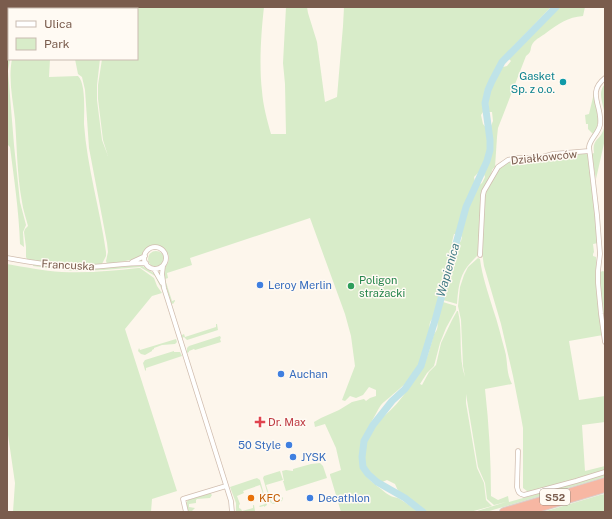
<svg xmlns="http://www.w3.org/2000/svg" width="612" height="519" font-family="'Public Sans',sans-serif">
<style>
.green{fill:#d8ecc9}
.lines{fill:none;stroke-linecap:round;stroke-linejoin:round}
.river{stroke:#bfe3e8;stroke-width:7}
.street-casing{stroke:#d1beb0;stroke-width:5.5}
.highway-casing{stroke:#dad1cd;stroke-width:10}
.street{stroke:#fff;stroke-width:4}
.highway{stroke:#f7b7a3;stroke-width:8}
.culture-dot{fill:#0f9aa8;stroke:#fffaf3;stroke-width:1.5}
.shop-dot{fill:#3f7fe0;stroke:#fffaf3;stroke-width:1.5}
.leisure-dot{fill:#2e9e5b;stroke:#fffaf3;stroke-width:1.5}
.health-dot{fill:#e0444e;stroke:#fffaf3;stroke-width:1.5}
.food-dot{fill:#e8710a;stroke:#fffaf3;stroke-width:1.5}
.labels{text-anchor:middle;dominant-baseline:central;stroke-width:3;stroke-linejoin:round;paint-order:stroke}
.shield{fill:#fffaf3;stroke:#a28b7f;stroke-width:1}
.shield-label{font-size:10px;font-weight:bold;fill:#7a5c4d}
.culture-label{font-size:11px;fill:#0d838f;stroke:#fffaf3;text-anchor:end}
.street-label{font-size:11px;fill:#7a5c4d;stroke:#fffaf3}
.leisure-label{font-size:11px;fill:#27864d;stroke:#fffaf3;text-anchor:start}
.shop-label{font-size:11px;fill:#366cbe;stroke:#fffaf3;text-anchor:start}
.health-label{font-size:11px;fill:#be3a42;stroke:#fffaf3;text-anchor:start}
.food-label{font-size:11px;fill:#c56008;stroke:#fffaf3;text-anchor:start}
.water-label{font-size:12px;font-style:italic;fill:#437c86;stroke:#fffaf3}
</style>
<rect width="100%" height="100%" fill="#fdf6ec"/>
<path class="green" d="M108,7h156c-3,26 -5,58 -2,84 1,14 5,29 9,43h15l-1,-50 -2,-21 3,-56h21l1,6 9,29 8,60 12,-5 6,-71 1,-19h207l-49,51 -17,31 -2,14v9l-2,3 2,9 4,5 1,18 -2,12 -6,14h-2l-4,4 1,5 -10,24 -9,28h-2l-2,8 2,3 -20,72c-7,7 -3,9 -5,17 -2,13 -7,28 -15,39 -7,10 -16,17 -24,24 -3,3 -7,5 -9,8 -3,4 -5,9 -8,14 -10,18 -21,40 -5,59 2,3 6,5 9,8 5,3 8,7 12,9 3,2 6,2 9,3 7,4 14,9 20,14h-77l-11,-37v-1l11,-4 -5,-22 -11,-24 -10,3 -1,-5 7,-4 18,-8 13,-8 12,-3 2,2 4,-3 6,-2v-6l-7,-3 -6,8 -7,3 -6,-2 -5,5 -3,-1 13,-34 -4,-30 -6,-22 -35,-96 -120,40 2,7 -25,8 1,5 -3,1 7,22 3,-1v1l-2,3 -2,-1c-2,-10 -8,-21 -7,-31 0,-5 5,-8 5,-14 0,-4 -3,-8 -6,-10 -14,-10 -17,7 -26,10 -9,3 -20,4 -30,6l-1,-3 2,-9 -1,-9 -18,-95 -4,-58 -3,-13 -4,-3 -3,-15h25l-3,26v15l5,40 6,16 -5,-16 -5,-41v-14l4,-26h35v-50h-29z
M559,7h46v1l-20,-1 -2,9c-15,1 -25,8 -37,17 -4,3 -10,6 -13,10 -4,6 0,8 -7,13l-28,72 -1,9 -2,30c-4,3 -3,5 -4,9 -3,6 -7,11 -10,19l-3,60c-4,4 -8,8 -11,12 -8,10 -9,24 -10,37l-14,-4 13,-53 5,-6 1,-4 -2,-2 9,-32 9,-17 4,-3 3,-6 -1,-3 5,-12 2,-11v-25l2,-5 -1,-9h-3l-1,-9 2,-13 9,-17 4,-6 4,-1 4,-5 -2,-2z
M7,15h2v44h1l-2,12 6,74 6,57 6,23 -3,7 1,15 -4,-3c-1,-33 -6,-65 -10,-97l-3,-3z
M12,59h38l-1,18 29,-1c8,7 6,37 6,48 3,43 16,85 22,128v4l-4,8c-25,1 -50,0 -75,-5l-1,-2v-10l-2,-15 1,-3 3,-3c-2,-8 -5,-16 -6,-24 -5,-27 -5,-55 -7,-82 -2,-20 -7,-41 -3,-61z
M605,84v55l-9,40 -5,-25 3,-1c-2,-14 5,-12 9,-22 2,-4 2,-9 2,-13 0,-11 -9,-25 0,-34z
M594,93c4,14 7,26 1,40l-2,1 -5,-5v-5h-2l-1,-9 4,-1z
M586,153l2,2 10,88 -5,1 1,8 -1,2v2l3,1c1,7 -1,14 0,22 0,18 4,37 7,56l-34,6 10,59 26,-4v26l-23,3 3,46 20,-5v5l-75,21 -3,-1 -4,-3v-60l-2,-11 -8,-41 -12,-52 -17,-58 -2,-14 3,-57c4,-11 13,-28 24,-34 4,-2 9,-2 13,-2l2,2h3l1,-2 23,-3h16z
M148 259a8 8 0 1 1 16 0a8 8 0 1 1-16 0Z
M478,258l2,1c2,17 8,33 13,50 5,14 8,28 12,42 3,11 1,22 7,33l-27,5c4,36 6,71 6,107l7,4 10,-4 1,6 67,-19 29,-10v4l-119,35h-12l32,-10 -12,3 -7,-6 -2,-16 -7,-16 -12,-73v9l11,65 7,15 2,17 6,6 -22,6h-45l-15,-12 -11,-7 -4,-9 -8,-4 -5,2c-6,-4 -12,-8 -16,-14 -7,-13 2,-32 10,-43 7,-9 16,-15 23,-24 7,-8 13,-19 19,-27 9,-11 12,-27 16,-40 6,-7 2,-9 4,-16 1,-5 3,-11 5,-16l13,4v4l-10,18 -6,15 -6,23 -7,7 -7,11 2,1 7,-13 7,-7 5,-22 11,-23 5,-9h1c5,21 0,46 7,66l-2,-11 -2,-46 -3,-14 2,-19 4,-12 4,-8z
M7,264c18,3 36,7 55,8 25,1 51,-1 76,-4h2l14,10 3,8 5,7 -10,3 -27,33 52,162 -25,8 -1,13h-138l2,-29 -8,-55z
M33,265l31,3 25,1 52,-4 14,9 4,6 3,10 -7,-14 -15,-9 -37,3 -25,1 -15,-1 -30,-4z
M603,271l2,1v59l-3,-17 -3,-40 1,-2z
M216,324h1l1,6 -31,10 -3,-3 -2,1v-3l2,-1 1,3 31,-10z
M220,336l1,2 -1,1 1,3 -26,8 -1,-1 -5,2v1l-2,1v-5l2,-2z
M176,339l1,3 -2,2 -13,1 -8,3v1l-2,1v1l-7,4 -4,-1 -3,-3 1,-3 1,2z
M174,351v1h6l2,4 -36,12v3l-1,-1 -2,-7 2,-3z
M320,463l3,3 4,12 -41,13 -3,-10h1l-2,-10 4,-1 7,1v-2l18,-5z
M280,471l3,9 -17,5 6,18 10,-3v-3l1,1 -1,3 -9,3 -3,-2 -7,-24 1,-2z
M257,478l3,2 7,25 -3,2v-1l-4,1 -1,-1 6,-2 -1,-3 1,-1 -5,-15 -17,6 1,2 -7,3 3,8 -1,1v3l2,1 1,2 11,-3v-3h1l1,6 -4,1h-13l-2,-1v-8l-6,-16z
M210,493l2,2 -2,3 -13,1 -1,1v3l-7,1v3l6,1 -4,4h-3l-2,-9 2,-3z
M605,494v18h-62l57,-17z"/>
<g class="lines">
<path class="river" d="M423,512l-18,-14 -28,-16 -9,-8 -5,-7 -1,-10 2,-16 9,-16 19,-24 13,-12 16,-23 15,-49 30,-110 21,-46 3,-11v-10l-5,-37 3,-13 4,-9 10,-19 54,-55"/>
<g class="street-casing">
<path id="street" d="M605,78c-19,15 -2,28 -5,47 -2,9 -10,14 -11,22l8,68 3,39 -2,17v12l3,31 4,28
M144 258a11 11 0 1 1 22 0a11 11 0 1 1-22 0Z
M480,255l3,-60 1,-4 14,-24 10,-7 7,-2h24l14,-4 36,-3
M7,258c27,5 53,9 80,9 20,-1 39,-4 59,-4
M132,262l13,-6
M163,266l-1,8 2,14 67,213 1,11
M154,269l8,14
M518,451l-1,36c1,5 2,7 7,8l52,-14 29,-9
M186,512l-3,-13 43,-13"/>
</g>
<g class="highway-casing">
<path id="highway" d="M504,512l101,-30
M524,512l81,-24"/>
</g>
<use href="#street" class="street"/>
<use href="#highway" class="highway"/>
</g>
<circle class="culture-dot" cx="563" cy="82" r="4"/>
<g class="shop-dot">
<circle cx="260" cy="285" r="4"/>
<circle cx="281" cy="374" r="4"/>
<circle cx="289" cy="445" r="4"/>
<circle cx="293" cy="457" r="4"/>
<circle cx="310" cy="498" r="4"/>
</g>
<circle class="leisure-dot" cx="351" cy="286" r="4"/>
<path class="health-dot" d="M258 416h4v4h4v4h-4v4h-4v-4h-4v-4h4z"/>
<circle class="food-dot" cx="251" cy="498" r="4"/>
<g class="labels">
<rect class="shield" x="540" y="489" width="30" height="16" rx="3"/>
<g class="shield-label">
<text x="555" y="497">S52</text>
</g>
<g class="culture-label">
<text x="555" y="76">Gasket<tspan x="555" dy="13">Sp. z o.o.</tspan></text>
</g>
<g class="street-label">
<text transform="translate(544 157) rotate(-6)">Działkowców</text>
<text transform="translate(68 265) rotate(3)">Francuska</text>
</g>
<g class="leisure-label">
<text x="359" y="280">Poligon<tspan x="359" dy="13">strażacki</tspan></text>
</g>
<g class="shop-label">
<text x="268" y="285">Leroy Merlin</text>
<text x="289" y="374">Auchan</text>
<text x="281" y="445" text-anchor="end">50 Style</text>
<text x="301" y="457">JYSK</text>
<text x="318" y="498">Decathlon</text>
</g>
<g class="health-label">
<text x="268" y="422">Dr. Max</text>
</g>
<g class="food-label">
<text x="259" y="498">KFC</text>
</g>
<g class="water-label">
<text transform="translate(448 270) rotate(-74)">Wapienica</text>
</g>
</g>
<rect width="612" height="519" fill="none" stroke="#7a5c4d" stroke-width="16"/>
<rect x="8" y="8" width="130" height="52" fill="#fffaf3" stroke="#cabbb1"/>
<rect x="16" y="21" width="20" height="6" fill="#ffffff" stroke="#cabbb1"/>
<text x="44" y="28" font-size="12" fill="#7a5c4d">Ulica</text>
<rect x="16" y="38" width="20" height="12" fill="#d8ecc9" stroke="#cabbb1"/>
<text x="44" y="48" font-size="12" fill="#7a5c4d">Park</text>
</svg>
